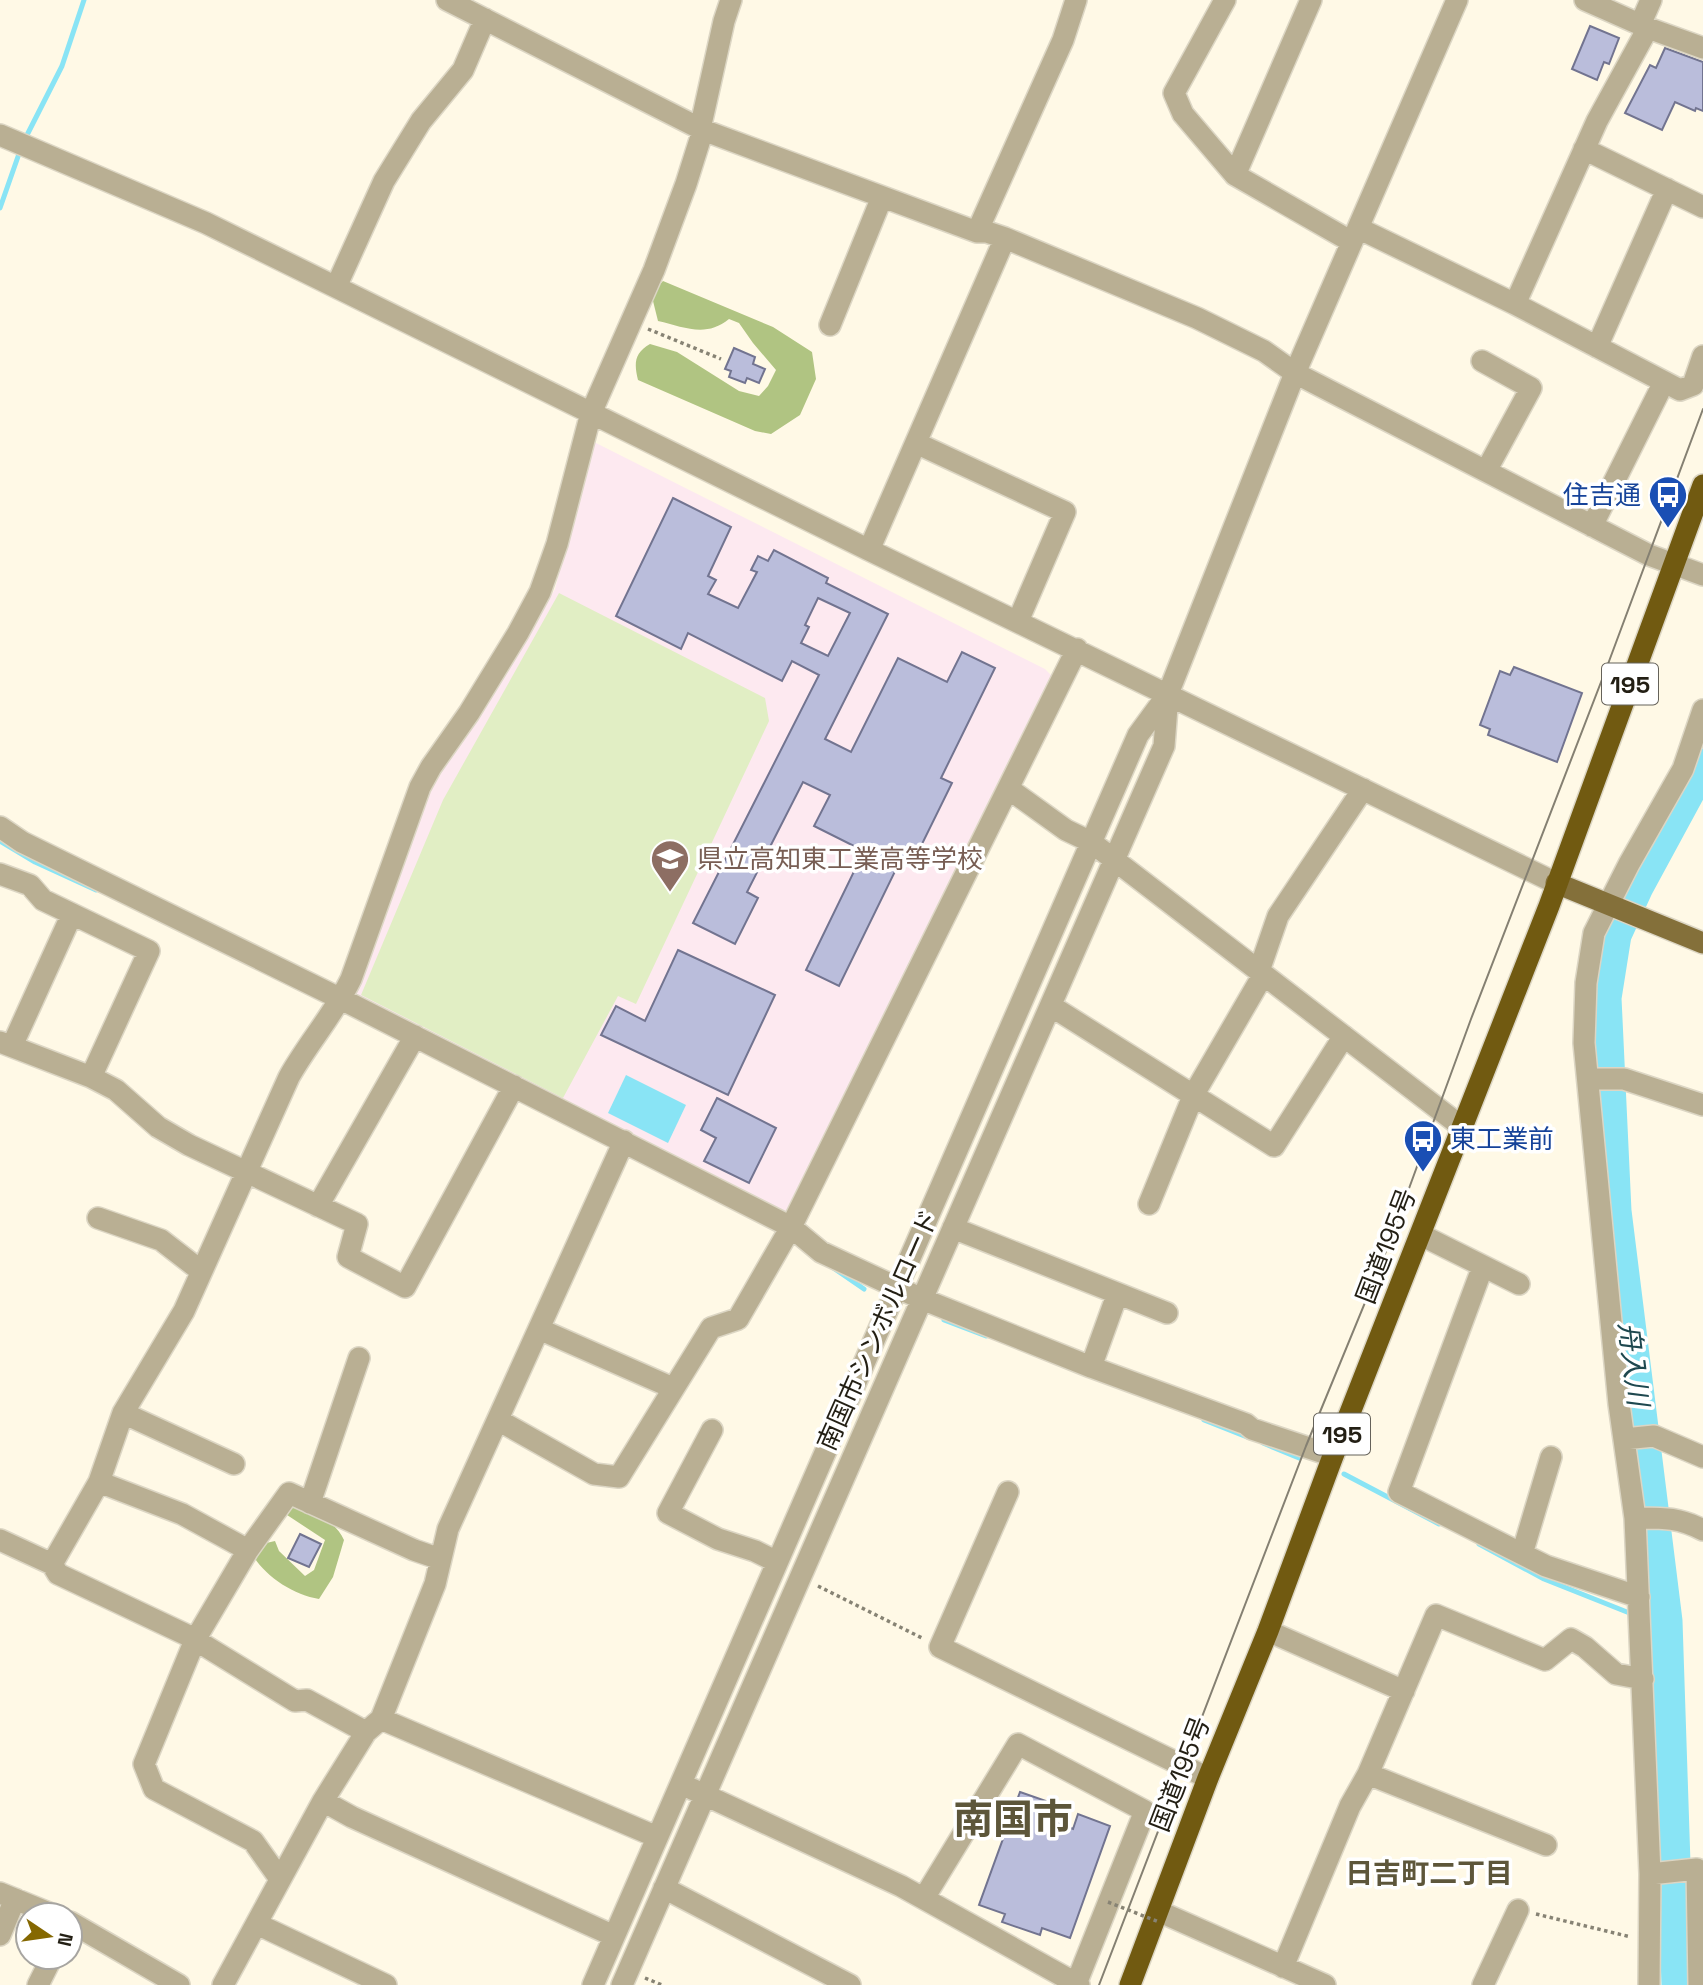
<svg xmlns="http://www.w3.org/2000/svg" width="1703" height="1985" font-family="'Space Grotesk','Noto Sans JP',sans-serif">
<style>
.education{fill:#fde9f0}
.green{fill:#e1eec4}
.forest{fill:#b0c482}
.water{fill:#89e4f5}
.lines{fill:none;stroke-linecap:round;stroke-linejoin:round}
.stream{stroke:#89e4f5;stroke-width:5}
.river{stroke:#89e4f5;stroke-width:33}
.building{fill:#babddb;stroke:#727490;stroke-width:2;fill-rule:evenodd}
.minor-casing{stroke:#dcd6c4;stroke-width:24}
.major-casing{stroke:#dcd6c4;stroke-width:24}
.highway-casing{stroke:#dcd6c4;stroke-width:24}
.path{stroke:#878374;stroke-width:3.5;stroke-dasharray:3.5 3.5;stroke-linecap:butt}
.minor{stroke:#b9af93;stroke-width:21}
.major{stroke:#84703a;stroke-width:21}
.highway{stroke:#715a11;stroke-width:21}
.tram{stroke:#858072;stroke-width:2}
.path-bridge{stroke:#878374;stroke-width:3.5;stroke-dasharray:3.5 3.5;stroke-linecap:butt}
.labels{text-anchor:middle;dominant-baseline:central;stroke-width:7;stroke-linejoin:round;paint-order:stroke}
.shield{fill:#fff;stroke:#65625a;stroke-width:2}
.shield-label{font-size:24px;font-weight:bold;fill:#231f14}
.transit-label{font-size:26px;fill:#164399;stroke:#fff;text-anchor:end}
.education-label{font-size:26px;fill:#785e54;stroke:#fff;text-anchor:start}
.street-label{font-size:26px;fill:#231f14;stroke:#fff}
.water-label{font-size:28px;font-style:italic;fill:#1e484f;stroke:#fff}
.neighbourhood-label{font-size:28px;font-weight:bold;fill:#5d563a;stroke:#fff}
.town-label{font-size:40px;font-weight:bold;fill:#5d563a;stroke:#fff}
</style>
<rect width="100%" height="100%" fill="#fff9e6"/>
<path class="education" d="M594,442l451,227 9,9 -266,541 -435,-220 1,-10 74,-192 15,-29 42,-62 70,-117z"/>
<path class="green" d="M559,593l206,105 4,23 -133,283 -18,-8 -55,102 -202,-103 82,-195z"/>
<path class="forest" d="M663,281l110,46 39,25 4,27 -16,36 -29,19 -16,-3 -117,-51c-4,-16 -4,-27 12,-36l27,8 62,39 20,5 9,-10 8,-16 -23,-27 -14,-20 -10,-4c-23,19 -45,8 -71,2l-7,-28z
M292,1504c19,6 43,16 52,36l-11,37 -14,22c-24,-4 -52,-21 -65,-42l8,-13 13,-3 4,10 26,25 9,-6 11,-30 -41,-27z"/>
<path class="water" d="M626,1075l60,30 -18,38 -60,-30z"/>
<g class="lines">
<path class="stream" d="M25,139l37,-73 22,-66
M0,208l21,-60
M0,841l35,21 61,28
M832,1267l32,22
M944,1320l42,16
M1204,1420l43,17
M1263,1443l36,15
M1344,1474l95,50
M1479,1544l65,35 88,35
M1645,1617l21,4"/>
<path class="river" d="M1678,1985l-12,-364 -51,-410 -10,-213 10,-63 22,-48 66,-122"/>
</g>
<path class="building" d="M1590,26l29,12 -10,26 -5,-2 -7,18 -25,-11z
M1665,48l38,14v49l-7,-3 -1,3 -20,-9 -13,28 -37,-17 25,-48 6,3z
M734,348l21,9 -2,7 12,5 -6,14 -12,-5 -2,5 -16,-6 2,-6 -6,-2z
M673,498l58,29 -23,49 8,4 -8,14 30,14 19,-36 -6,-2 7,-14 10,5 6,-11 54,28 -2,5 62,31 -63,125 26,13 47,-94 49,24 15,-30 33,16 -54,110 11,5 -32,65 8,4 -9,16 -18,-9 -62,127 -33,-16 58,-119 -50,-25 16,-31 -27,-13 -56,110 11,6 -23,46 -42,-21 126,-248 -27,-14 -10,20 -94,-48 -7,16 -65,-33zM818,598l32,15 -22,43 -27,-13 8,-16 -4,-2z
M1514,667l68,26 -25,69 -69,-27 2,-6 -10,-4 20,-54 10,4z
M678,950l97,45 -47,100 -127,-60 15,-29 29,15z
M717,1098l59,30 -27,55 -45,-22 12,-23 -15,-8z
M300,1534l21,10 -12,23 -21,-9z
M1020,1792l29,10 -6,16 30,11 5,-15 32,12 -40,112 -28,-10 -2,7 -38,-13 3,-8 -26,-9z"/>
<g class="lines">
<g class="minor-casing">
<path id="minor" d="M447,0l256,130 274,102h10l18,6 192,80 67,33 31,22 354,182 54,20
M1225,0l-51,93 9,21 52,61 117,67
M1585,0l63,28
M1640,25l11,-25
M700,129l24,-108 7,-21
M0,135l206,88 663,327 687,333
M1584,149l119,58
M1235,175l76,-175
M1358,228l157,76 165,86 13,-5 10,-29
M977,232l86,-192 13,-40
M336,287l48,-106 37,-60 42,-51 22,-51
M1515,304l82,-183 51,-93 55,20
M830,325l52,-128
M1597,347l70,-158
M1482,361l49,27 -45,83
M916,443l149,69 -47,109
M1592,526l67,-134
M869,550l136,-312
M1009,789l57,41 25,12 371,285
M0,827l22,15 319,157 450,228 30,25 101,47 169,68 155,57 6,5 81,27
M0,874l30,11 13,15 106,51 -58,126
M1259,971l19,-55 85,-127
M1051,1006l223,140 70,-110
M0,1042l91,35 25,13 42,37 31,18 168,79 -9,33 57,30 109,-201
M12,1046l60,-132
M1588,1079h36l79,26
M1149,1204l45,-110 69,-119
M318,1206l97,-170
M98,1218l63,22 40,31
M953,1228l214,85
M1421,1235l98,49
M1483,1266l-84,226 147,74 93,31
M539,1329l134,59
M1091,1367l26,-72
M123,1413l111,51
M498,1420l96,54 25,3 92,-149 27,-9 53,-92 286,-578
M712,1430l-44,83 50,26 37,12 22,11
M1624,1439l30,-3 49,21
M99,1482l83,32 66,36 41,-57 125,57 26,9
M1008,1492l-68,155 268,131
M310,1503l49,-145
M1635,1518c27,0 43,-1 68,12
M0,1540l52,24 47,-82 24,-69 61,-102 105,-234c19,-34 45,-63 62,-98l69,-192 11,-20 38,-54 49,-80 22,-41 17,-48 34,-131 63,-143 32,-86 17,-54
M248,1550l-53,90 -51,124 10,25 99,52 27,38
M1522,1554l29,-97
M52,1564l6,10 131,62 106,65 12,-1 59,32
M1268,1631l136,60
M381,1719l276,118
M692,1789l209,97 178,99
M323,1801l29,16 262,119
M1546,1845l-178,-71 68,-159 109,45 26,-21 14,8 31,27 27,5
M1650,1874l47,-5 2,116
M664,1888l186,97
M0,1893l54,22
M924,1898l94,-154 127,67 -69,173
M1158,1911l167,74
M70,1922l109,63
M257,1924l129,61
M0,1935l15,-36
M1283,1967l67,-161 18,-32
M38,1985l14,-28
M223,1985l100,-184 43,-69 15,-13 54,-135 13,-55 176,-388
M593,1985l545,-1250 30,-41 127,-321 162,-373
M622,1985l542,-1239 4,-52
M1483,1985l35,-75
M1649,1985l1,-111 -15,-356 -16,-114 -35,-361 2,-60 8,-50 35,-69 54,-95 20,-59"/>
</g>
<g class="major-casing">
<path id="major" d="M1556,883l147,60"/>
</g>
<g class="highway-casing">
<path id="highway" d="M1130,1985l78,-207 60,-147 65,-175 216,-550 154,-421"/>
</g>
<path class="path" d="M648,329l73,30
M818,1586l106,53
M1536,1914l95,23
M645,1978l17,7"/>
<use href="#minor" class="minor"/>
<use href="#major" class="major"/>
<use href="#highway" class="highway"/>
<path class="tram" d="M1099,1985l207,-539 79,-192 86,-235 137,-355 95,-255"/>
<path class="path-bridge" d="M1108,1902l51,20"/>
</g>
<defs>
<g id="bus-pin" transform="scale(2.0125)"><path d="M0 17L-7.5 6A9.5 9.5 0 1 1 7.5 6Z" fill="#1a4fb4" stroke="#fff"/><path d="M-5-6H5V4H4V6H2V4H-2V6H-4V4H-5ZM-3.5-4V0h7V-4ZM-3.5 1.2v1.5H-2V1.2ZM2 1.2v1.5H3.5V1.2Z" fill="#fff"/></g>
<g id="school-pin" transform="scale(2.0125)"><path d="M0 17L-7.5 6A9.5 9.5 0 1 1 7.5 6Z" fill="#8d6e63" stroke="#fff"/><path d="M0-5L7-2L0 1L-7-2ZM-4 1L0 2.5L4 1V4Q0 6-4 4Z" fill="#fff"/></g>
</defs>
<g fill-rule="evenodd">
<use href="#bus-pin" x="1668" y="495"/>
<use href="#school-pin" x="670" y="859"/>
<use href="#bus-pin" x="1423" y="1139"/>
</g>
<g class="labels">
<g class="shield">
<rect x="1602" y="663.5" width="56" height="41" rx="5"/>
<rect x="1314" y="1413.5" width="56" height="41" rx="5"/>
</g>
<g class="shield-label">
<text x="1630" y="684">195</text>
<text x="1342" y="1434">195</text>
</g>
<g class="transit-label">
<text x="1641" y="495">住吉通</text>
<text x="1450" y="1139" text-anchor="start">東工業前</text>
</g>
<g class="education-label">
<text x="697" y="859">県立高知東工業高等学校</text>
</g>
<g class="street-label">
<text transform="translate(1386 1246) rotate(-69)">国道195号</text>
<text transform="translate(878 1330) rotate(-66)">南国市シンボルロード</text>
<text transform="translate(1180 1774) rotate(-69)">国道195号</text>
</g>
<g class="water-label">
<text transform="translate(1634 1364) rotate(83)">舟入川</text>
</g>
<g class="neighbourhood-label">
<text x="1429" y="1873">日吉町二丁目</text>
</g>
<g class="town-label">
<text x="1013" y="1819">南国市</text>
</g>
</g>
<g transform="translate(49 1936) rotate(103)"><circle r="33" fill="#ffffff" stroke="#a7a5a1" stroke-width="2"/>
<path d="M0-5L12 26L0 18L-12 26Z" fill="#856801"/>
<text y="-10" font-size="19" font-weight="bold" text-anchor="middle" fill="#231f14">N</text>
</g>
</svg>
